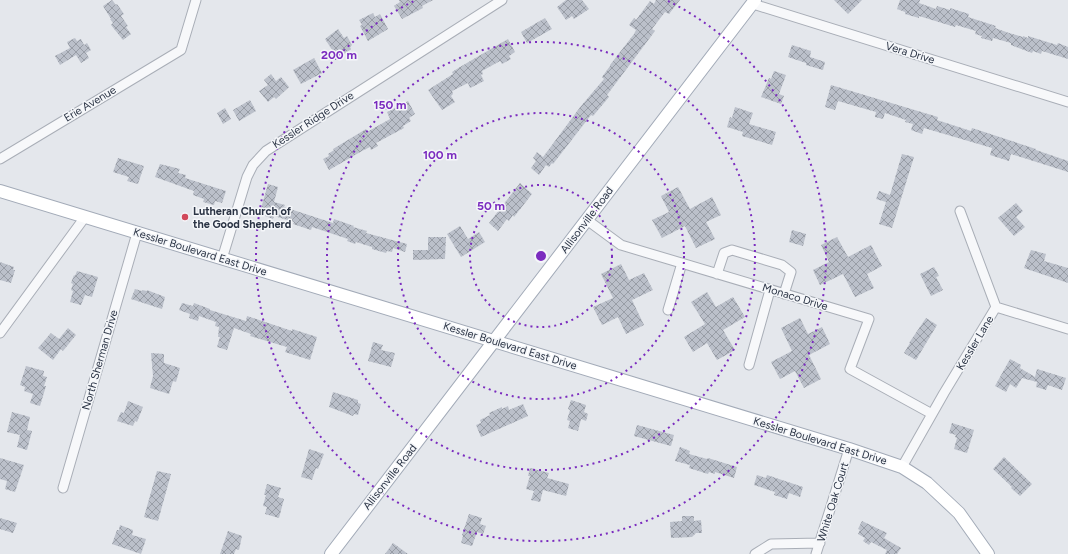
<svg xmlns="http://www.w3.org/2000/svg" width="1068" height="554" font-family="Figtree,sans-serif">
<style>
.building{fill:url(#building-cross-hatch)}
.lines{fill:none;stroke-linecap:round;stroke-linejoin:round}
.minor-casing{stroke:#a9aeb7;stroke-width:11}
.major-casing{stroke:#a3abb8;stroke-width:14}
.minor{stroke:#f7f8fa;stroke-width:9}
.major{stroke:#fff;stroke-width:12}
.ring{fill:none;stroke:#7b2cbf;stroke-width:2;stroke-dasharray:2 4}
.poi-dot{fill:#d1495b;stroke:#f4f6f9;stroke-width:1.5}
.labels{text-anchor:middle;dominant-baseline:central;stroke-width:3;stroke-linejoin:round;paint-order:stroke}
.street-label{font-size:11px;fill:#2b3445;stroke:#f4f6f9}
.poi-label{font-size:11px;font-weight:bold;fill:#2b3445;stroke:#f4f6f9;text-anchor:start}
.centre{fill:#7b2cbf;stroke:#f4f6f9;stroke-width:2}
.ring-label{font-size:12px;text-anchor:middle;font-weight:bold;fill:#7b2cbf;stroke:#f4f6f9;stroke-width:3;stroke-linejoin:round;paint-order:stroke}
</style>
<defs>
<pattern id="building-cross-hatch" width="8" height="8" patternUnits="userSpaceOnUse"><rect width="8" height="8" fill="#bbc0ca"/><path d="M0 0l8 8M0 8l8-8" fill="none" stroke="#989da6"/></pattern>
</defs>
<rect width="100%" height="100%" fill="#e4e7ec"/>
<path class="building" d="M112,0l4,5 1,-1 7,10 -3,2 7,10 -2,1 5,7 -8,6 -12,-15 2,-2 -3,-4h1l-8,-13z
M399,0h34l-11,6 1,2 -21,11 -8,-13 6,-4z
M566,0h16l7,9 -15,10 -2,-3 -6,4 -9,-13z
M656,0h24l-11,14 -4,-2 -13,17 3,2 -48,64 2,2 -16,19 -2,-1 -38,49 -1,-1 -3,4 -3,-2 -7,10 -8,-7 5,-7 -3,-3 4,-6 6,5 9,-12 29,-39 23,-27 -2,-2 8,-11v-1l24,-31 2,-4 -7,-5 5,-7 2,2 14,-19 4,3z
M834,0h28l-14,14z
M900,0h20l-1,3 17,6 1,-3 13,4v-2l19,6 -1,3 28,9 -1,2 14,5 14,4v-1l5,2v-2l29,9 1,-2 10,4v12l-26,-8 -1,3 -8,-3 -1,2 -21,-8v-2l-18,-5 -1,3 -11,-3 1,-2 -7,-2 1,-3 -20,-6 -1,2 -36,-11v2l-14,-4v-2l-8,-3z
M373,13l2,4 5,-3 8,15 -20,12 -8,-15 2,-1 -3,-5z
M545,18l7,11 -25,14 -6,-11z
M338,29l6,9 3,-2 5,9 -2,2 1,2 -13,10 -13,-20z
M75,38l2,3 4,-2 3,6 3,-2 4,7 -5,3 3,5 -8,5 -5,-8 -16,10 -5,-9 15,-8 -3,-6z
M508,39l7,13 -6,4 2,3 -9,5 -2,-3 -18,10 1,3 -2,1 3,6 -14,7 -2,-5 -16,8 1,3 -2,2 4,6 -13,8 -14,-20 25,-16 -1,-2 8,-5z
M792,45l19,6 -1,6 15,5 -2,8 -17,-5v-2l-18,-6z
M314,58l8,15 -21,11 -8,-14z
M774,71l12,4 -7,19 5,2 -3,8 -20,-7 8,-19 2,1z
M271,74l5,7 5,-4 8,10 -13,12 -2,-2 -6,5 -9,-11 9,-6 -4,-5z
M831,85l107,32 -1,3 34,11 1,-3 64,21v1l32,11v11l-57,-18 -2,7 -19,-6 2,-7 -68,-20 -2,6 -11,-4 2,-6 -8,-2 1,-2 -21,-7 -2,6 -8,-2 1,-5 -38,-11 -3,9 -10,-3z
M250,100l6,11 -17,10 -6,-11z
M408,101l7,13 -6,4 2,3 -8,5 1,2 -28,15 2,3 -7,4 -1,-3 -8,4 -33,19 -6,-11 6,-3 -1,-2 6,-4 -1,-1 33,-20 1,3 23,-13 -3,-7z
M735,107l18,6 -4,11 27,8 -4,13 -30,-9 1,-4 -16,-5 3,-10 2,1z
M225,108l6,11 -8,5 -6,-11z
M902,154l12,3 -22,71 -13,-4 7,-22 -10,-3 3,-8 11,4z
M118,158l26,8 -6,18 -11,-3 2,-4 -16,-5z
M160,164l20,5 -2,4 8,2 -1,3 41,13 -4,12 -7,-2 -1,4 -11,-3 1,-3 -11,-4 1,-4 -39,-14z
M520,183l12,11 -18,23 -1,-2 -4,6 -2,-2 -9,12 -9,-8z
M268,184l10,3 -4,15 11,3 -1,2 49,16 1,-4 20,7 -1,1 14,4 -1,2 41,11 -2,8 -12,-4 -1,4 -5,-1 -1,2 -14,-4v-2l-16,-5 -1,2 -8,-3 1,-2 -36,-12 -1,3 -18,-6 1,-2 -20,-6 -1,3 -8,-3 1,-2 -6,-2z
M678,187l12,22 22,-12 9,18 -15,7 9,17 -19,9 -11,-22 -23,12 -10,-18 17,-8 -8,-16z
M1016,203l7,8 -7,6 9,10 -11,9 -16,-18z
M460,226l8,13 11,-7 6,10 -24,15 -14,-23z
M792,230l14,4 -3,12 -14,-4z
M428,237h18l-1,22 -32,1v-10h15z
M837,237l11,20 23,-12 11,21 -15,8 7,14 -19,9 -12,-23 -23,11 -7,-15 16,-8 -8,-17z
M1031,250l15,4 -2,7 24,7v15l-44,-15z
M0,262l14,5 -1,3h2l-4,13 -11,-3z
M621,264l8,16 15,-7 9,17 -21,10 12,25 -18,9 -8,-17 -16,8 -9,-18 20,-9 -12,-24z
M934,267l5,9 -3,1 7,13 -12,6 -11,-22z
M77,271l21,6 -6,20 -7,-2 -4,10 -11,-3 3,-11 -2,-1 2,-6 -2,-1 3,-8 1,1z
M135,289l7,2v-1l5,1v-1l18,7 -3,12 -31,-10z
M707,292l9,15 17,-10 12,20 -22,13 12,20 -18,10 -10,-17 -14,9 -9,-15 21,-13 -14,-22z
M182,303l11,3 1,-3 16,6v1l36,11 1,-5 45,15v-2l25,8 -7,23 -25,-8 2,-5 -37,-11 1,-2 -17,-6 -7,22 -10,-3 3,-10h-2l1,-10 -4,-1 1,-4 -17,-6 -1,5 -9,-3 1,-4 -11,-4z
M800,318l8,16 14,-7 8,17 -21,11 12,24 -17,9 -9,-17 -15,8 -9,-17 21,-11 -11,-23z
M926,318l11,7 -21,35 -12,-7 6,-10h-1z
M68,328l8,7 -13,16 -2,-2 -8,11 -15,-12 13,-15 8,6z
M373,342l10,3 -2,5 14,3 -4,14 -23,-6z
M151,353l13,1v9l16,5 -4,14 -3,-1 -4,13 -19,-6 3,-12z
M1010,359l11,6 -1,3 15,9 2,-8 29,9 -4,12 -14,-5 -2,5 -10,-3 1,-5 -15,-4 -6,10 -6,-4 -4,8 -11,-6z
M26,366l18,5 -1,5 4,1 -3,9h2l-6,20 -10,-3 3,-9 -9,-3 1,-4 -5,-2z
M333,392l25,8v3l3,1 -3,11 -4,-1 -1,2 -24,-9z
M571,400l15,5 -2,7 4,2 -2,7 -5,-2 -3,12 -10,-3 2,-7 -3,-1 3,-10 -2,-1z
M128,401l15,6 -6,15 -2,-1 -2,5 -16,-5 4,-9 3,1z
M523,404l5,12 -47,21 -5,-12 5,-2 -1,-3 10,-5 -1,-2 13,-6v2l6,-3 1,4z
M12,412l18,5 -3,13 5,1 -5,19 -10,-3 3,-12 -13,-3z
M952,423l22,7 -7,23 -13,-4 3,-11 -2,-1 1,-2 -7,-2z
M637,425l37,10 -3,11 -37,-10z
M680,447l10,4 -1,3 18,5 1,-1 29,9 -3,11 -19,-6v2l-6,-2 -1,2 -19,-6 1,-3 -15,-4z
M309,449l15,5 -6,15 -2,-1 -4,12 -11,-3z
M1004,457l28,27 -12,12 -9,-8 1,-1 -19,-18z
M0,458l24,7 -9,27 -10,-3 2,-8 -7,-2z
M530,468l19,5 -2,5 22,6 -3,12 -23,-6 -3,12 -9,-2 3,-9 -8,-2 4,-13h-2z
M157,471l14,3 -13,47 -14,-4z
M757,475l9,3 1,-3 36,12 -3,10 -11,-4 -2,6 -13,-4 1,-3 -21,-7z
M267,484l14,4 -3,9 6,2 -5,19 -14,-4 2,-7 -4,-1 3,-11h-2z
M469,514l13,4 -2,6 6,2 -3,8 -6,-2 -5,14 -11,-3 2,-7 -1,-1z
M682,516h12v5l7,-1 1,13h-6l-4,4 -21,1 -1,-16 12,-1z
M0,518l17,5 -4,10 -13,-4z
M862,521l25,12 -3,5 17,10 -4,6h-12l2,-4 -16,-8 -2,3 -6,-4 2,-3 -7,-4 2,-4 -2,-1z
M120,525l13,5 -1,5 14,4 -5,15 -29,-10 5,-14h2z
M228,531l14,5 -3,14 -3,-1 -2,5h-14z
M393,543l15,11h-23z"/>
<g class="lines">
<g class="minor-casing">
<path id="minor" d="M753,4l315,98
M0,159l181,-109 15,-50
M960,211l36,96
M587,220l34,25 248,74 -19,50 82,45
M222,259l25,-82 6,-12 13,-14 236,-151
M717,274l7,-21 8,-3 50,15 9,7 -7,22
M996,307l72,22
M668,310l14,-47
M0,333l85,-116
M749,365l21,-75
M902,467l42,-74 52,-86
M63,488l74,-255
M755,554l16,-10 49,-1
M816,554l33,-105"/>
</g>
<g class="major-casing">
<path id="major" d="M0,191l849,258 53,18 25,16 32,30 29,41
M331,554l424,-554"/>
</g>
<use href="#minor" class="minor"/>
<use href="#major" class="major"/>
</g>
<g class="ring">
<circle cx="541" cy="256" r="71"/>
<circle cx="541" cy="256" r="143"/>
<circle cx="541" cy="256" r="214"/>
<path d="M668 1A285 285 0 1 1 414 1"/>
</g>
<circle class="poi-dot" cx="185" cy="217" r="4"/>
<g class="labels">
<g class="street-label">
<text transform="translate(910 53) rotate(17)">Vera Drive</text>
<text transform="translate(90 104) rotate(-31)">Erie Avenue</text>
<text transform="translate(313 120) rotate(-33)">Kessler Ridge Drive</text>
<text transform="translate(587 220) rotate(-53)">Allisonville Road</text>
<text transform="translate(200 252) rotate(17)">Kessler Boulevard East Drive</text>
<text transform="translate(795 297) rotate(17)">Monaco Drive</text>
<text transform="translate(975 343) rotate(-59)">Kessler Lane</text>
<text transform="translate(510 346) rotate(17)">Kessler Boulevard East Drive</text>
<text transform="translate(100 360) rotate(-74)">North Sherman Drive</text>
<text transform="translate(820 441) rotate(17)">Kessler Boulevard East Drive</text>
<text transform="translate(390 477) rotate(-52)">Allisonville Road</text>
<text transform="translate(833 502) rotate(-73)">White Oak Court</text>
</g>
<g class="poi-label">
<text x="193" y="211">Lutheran Church of<tspan x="193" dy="13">the Good Shepherd</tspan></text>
</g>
</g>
<circle cx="541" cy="256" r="6" class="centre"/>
<g class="ring-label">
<text x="339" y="59">200 m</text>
<text x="390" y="109">150 m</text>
<text x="440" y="159">100 m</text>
<text x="491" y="210">50 m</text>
</g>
</svg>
